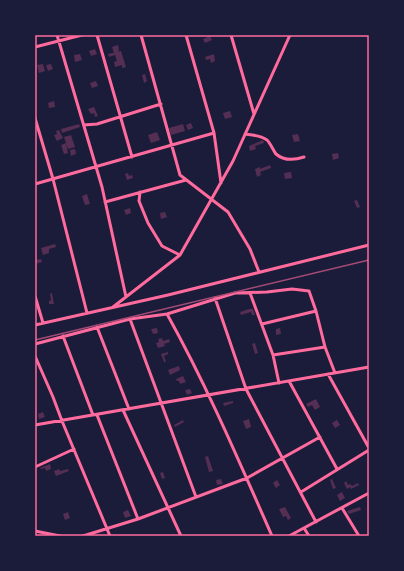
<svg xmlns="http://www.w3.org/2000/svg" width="404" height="571" font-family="Montserrat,sans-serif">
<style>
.building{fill:#542f53}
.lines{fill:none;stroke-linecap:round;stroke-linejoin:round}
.minor{stroke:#ff6b9d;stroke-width:3}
.rail{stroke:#a44b75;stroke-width:1.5}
.neatline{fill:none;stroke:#ff6b9d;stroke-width:1.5}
</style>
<rect width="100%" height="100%" fill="#1b1b3a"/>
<path class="building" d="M210,36l2,4 -7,3 -2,-4z
M118,45l1,6 -5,2 -2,-6z
M95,49l2,5 -6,2 -2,-5z
M121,51l5,16 -4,1v-3l-7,2 -1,-5 3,-1 -2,-6 -6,2 -1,-3z
M80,54l2,6 -7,2 -1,-7z
M214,54l1,7 -4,2 -1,-4 -4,1 -1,-3z
M43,64l2,7 -6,2 -2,-8z
M51,64l2,5 -5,2 -2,-6z
M145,74l2,7 -3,2 -2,-8z
M96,81l2,5 -6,2 -2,-5z
M54,101l1,6 -6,1 -1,-5z
M94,107l4,9 -3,1 -1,-4 -3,1 -3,-5z
M230,111l2,6 -7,2 -2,-6z
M191,123l2,5 -5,2 -2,-5z
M79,124l1,3 -18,6 -1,-4z
M183,124l2,7 -7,2 -2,-7z
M176,126l2,7 -7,2 -2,-7z
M59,130l4,8 -6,3 -3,-6 3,-1 -1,-3z
M157,132l3,8 -9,3 -3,-8z
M298,134l2,7 -6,1 -2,-7z
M71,135l4,12 -7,2 -4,-12z
M263,140l1,3 -9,3 1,3 -6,2 -1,-5z
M66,143l2,10 -4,1 -3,-9z
M75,149l1,5 -5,2 -1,-6z
M338,153l1,5 -6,2 -1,-6z
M270,165l1,3 -11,4 1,3 -4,2 -2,-8 5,-2v2z
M291,172l1,6 -7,1 -1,-6z
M128,173l1,3 3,-1 1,3 -6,2 -2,-6z
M87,194l3,10 -5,1 -3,-9z
M357,200l3,7 -3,1 -3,-7z
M130,208l1,5 -5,2 -2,-5z
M165,212l2,5 -6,2 -1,-6z
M55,244l1,3 -7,2v4l-6,2 -2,-7z
M41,259l1,3 -7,2v-4z
M52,293l2,11h-5v-3l2,-1 -1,-6z
M249,309h4l2,6h-3l-1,-3 -10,3 -1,-3z
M157,328l1,5 -5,1 -2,-5z
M280,328l1,6 -5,1v-6z
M162,338l1,3 6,-2 1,3 -6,2 1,2 -7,2 -2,-5 3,-1 -1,-3z
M255,343l3,10 -3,1 -3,-10z
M168,352v2l-4,2 2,6h-2l-3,-8z
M179,366l1,4 -10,5 -2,-5z
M183,376l3,6 -6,2 -1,-3h-2l-1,-2z
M190,389l2,4 -5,2 -2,-5z
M316,399l4,8 -5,3 -3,-5 -4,2 -2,-3z
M233,401v2l-9,3 -1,-3z
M43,412l2,5 -6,2 -1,-5z
M249,419l2,8 -5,2 -3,-8z
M183,420l1,2 -9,5 -1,-2z
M337,420l3,5 -5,3 -3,-5z
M208,456l5,15 -4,1 -4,-15z
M50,464l1,5 -5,2 -1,-3 -4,1 -1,-1z
M59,469l1,2 8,-2 1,2 -13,5 -2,-5z
M163,472l2,6 -3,1 -2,-6z
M221,479l2,5 -6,1 -1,-5z
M332,479l4,9 -3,1 -3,-9z
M277,480l3,5 -4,3 -3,-5z
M346,481l2,4 2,-1 2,2 6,-3 1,2 -8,4 -1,-2 -3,2 -3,-6z
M342,492l3,6 -5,3 -3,-6z
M285,507l6,11 -3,2 -2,-4 -3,1 -4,-8z
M360,507l1,3 -12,4 -2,-3z
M128,510l3,6 -6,2 -2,-6z
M68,512l2,6 -5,2 -2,-6z"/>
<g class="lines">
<path class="minor" d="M57,35l45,152 24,110
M97,35l35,122
M141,35l39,140 48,37 22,37 9,23
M186,35l28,98 7,50
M231,35l23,79
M35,47l47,-12
M35,118l18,61 34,134
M84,125l13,-1 64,-20
M245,134c8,1 15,1 22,6 4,4 6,10 9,14 8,7 19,6 28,3
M35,184l179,-51
M140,192l-1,9 9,22 14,23 18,9
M105,202l81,-22
M250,293l23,62
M35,296l8,27
M215,298l31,91 70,133
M113,307l67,-52 53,-94 57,-126
M167,314c40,72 72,147 105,222
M130,319l66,178
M262,324l54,-13
M35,325l133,-30 201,-50
M97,327l32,82
M63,336l30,79
M35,344l95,-25 37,-5 68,-21 32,-1 25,-3 17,2 7,20 9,36 10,26
M35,356l18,41 9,24 48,115
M328,374l41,74
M289,381l48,88
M279,383l-6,-28 52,-8
M123,410l58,126
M97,415l41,104
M35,425l334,-58
M35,467l39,-18
M301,492l68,-42
M342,508l17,28
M304,528l5,8
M35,531l25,5
M83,536l55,-17 109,-41 73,-41
M289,536l80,-43"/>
<path class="rail" d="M35,340l334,-80"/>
</g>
<rect width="404" height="571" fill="none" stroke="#1b1b3a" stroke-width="72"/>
<rect x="36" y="36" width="332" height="499" class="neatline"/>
</svg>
